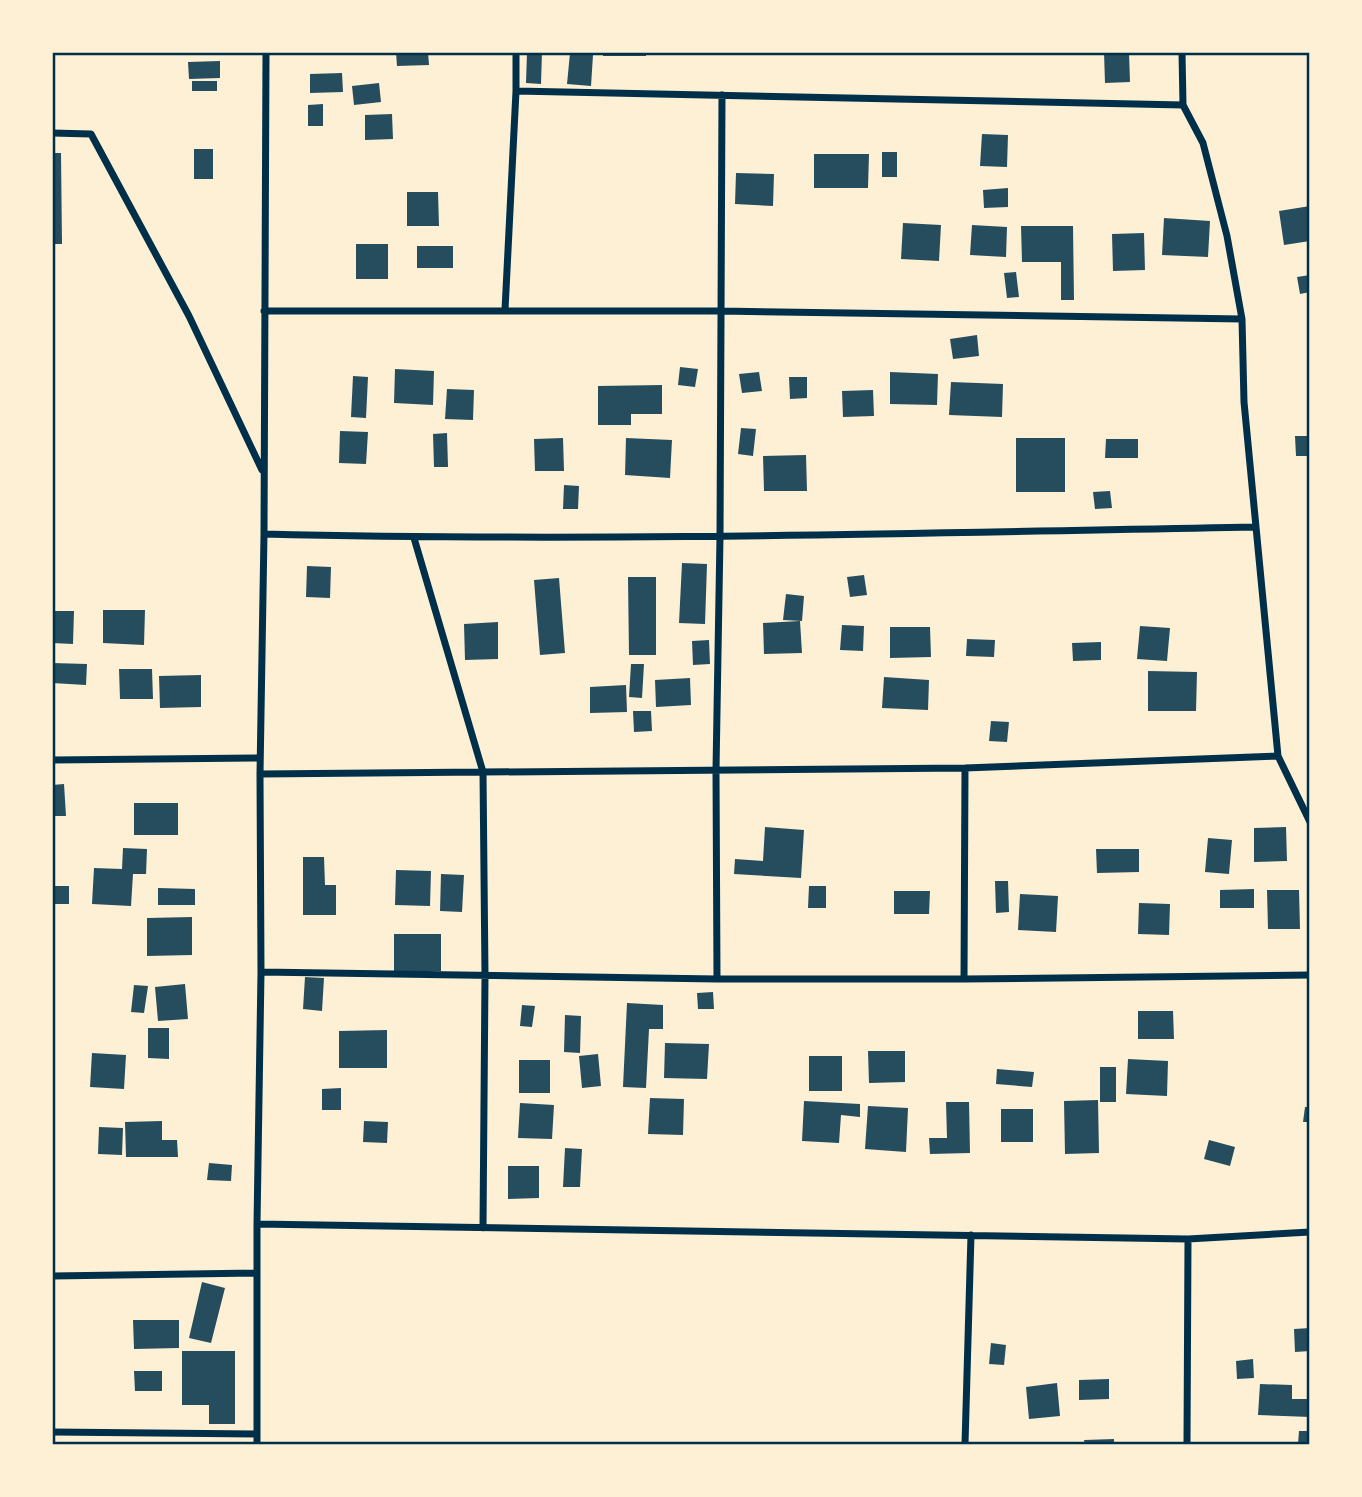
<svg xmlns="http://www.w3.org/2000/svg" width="1362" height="1497" font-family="'Libre Baskerville',serif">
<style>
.building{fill:#264d5e}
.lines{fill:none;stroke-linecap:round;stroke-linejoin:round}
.minor{stroke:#003049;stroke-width:7}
.neatline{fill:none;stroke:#003049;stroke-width:2.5}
</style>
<rect width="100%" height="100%" fill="#fdf0d5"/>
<path class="building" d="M396,52h32l1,13 -32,1z
M527,52h15l-1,32 -15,-1z
M603,52h43v4h-43z
M1104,52h25l1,30 -25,1z
M570,53l23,2 -2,31 -24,-2z
M220,61v17l-31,1 -1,-17z
M342,73l1,19 -33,1v-19z
M192,81h25v10h-25z
M379,83l2,19 -27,3 -2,-19z
M323,104v22h-15v-21z
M392,114l1,25 -28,1v-25z
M982,134l26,1 -1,32 -27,-1z
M194,149h19v30h-19z
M882,152h15v25h-15z
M52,153h9l1,91h-10z
M814,154h55l-1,34h-54z
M736,173l38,1 -1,32 -38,-2z
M1008,188v19l-24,1 -1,-18z
M407,192h31l1,34h-32z
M1310,206v35l-26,4 -5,-34z
M1164,218l46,3 -2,36 -46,-2z
M903,223l38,2 -2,36 -38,-2z
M972,225l35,2 -1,30 -36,-2z
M1021,226h52l1,74h-13v-38h-39z
M1144,233l1,37 -32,1 -1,-37z
M356,244h32v35h-32z
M417,246h36v22h-36z
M1016,272l3,25 -12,1 -3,-25z
M1310,275v17l-10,2 -3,-17z
M977,335l2,21 -26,3 -3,-20z
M680,367l18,2 -3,18 -17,-2z
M395,369l39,2 -1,34 -39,-2z
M759,372l3,19 -20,2 -3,-19z
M890,372l48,2 -1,31 -47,-1z
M353,376l15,1 -2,41 -15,-1z
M789,377h18v21l-17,1z
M951,382l52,2 -1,33 -53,-2z
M662,385v29h-31v11h-33v-39z
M447,389l27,1 -1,30 -28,-1z
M873,390l1,26 -31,1 -1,-26z
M741,428l15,1 -3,27 -15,-2z
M340,431l28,1 -2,32 -27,-1z
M447,433l1,34h-14l-1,-33z
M1295,436h15v20h-14z
M563,438l1,33h-29l-1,-32z
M626,438l46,2 -2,38 -45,-3z
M1016,438h49v54h-49z
M1106,439h32v19h-33z
M806,455l1,36h-43l-1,-35z
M564,485l15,1 -1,23h-15z
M1110,491l2,17 -17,1 -2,-17z
M682,563l25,1 -2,60 -26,-1z
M307,566l24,1 -1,31 -24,-1z
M864,575l3,20 -17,2 -3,-20z
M628,577h28v78h-27z
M559,578l6,75 -25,2 -6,-75z
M786,594l18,2 -2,25 -19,-1z
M103,610h42l-1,35 -41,-2z
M52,611h22l-1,33 -21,-1z
M800,621l2,32 -38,1 -1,-31z
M498,622v37l-33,1 -1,-36z
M842,625l22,1 -1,25 -23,-1z
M1140,626l30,2 -3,33 -30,-2z
M890,627h40l1,30 -41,1z
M967,639l28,1 -1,17 -28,-1z
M709,640l1,24 -17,1 -1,-24z
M1101,642v18l-28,1 -1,-18z
M52,663l35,1 -1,21 -34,-2z
M631,664h13l-2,34 -13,-1z
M119,669h33l1,30h-33z
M1148,671l49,1 -1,39h-48z
M201,675v32l-41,1 -1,-32z
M884,677l45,3 -1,30 -46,-2z
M690,678l1,27 -35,2 -1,-27z
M626,685l1,27 -37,1v-26z
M633,711h18l1,20 -18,1z
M991,721l18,1 -2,20 -18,-1z
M64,784l2,32h-14v-31z
M134,803h44v32h-44z
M765,827l39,3 -3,48 -67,-4 1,-15 28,2z
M1286,827l1,34 -33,1v-34z
M1208,838l24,2 -3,34 -24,-2z
M123,848l24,1 -1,25h-13l-2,32 -39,-2 2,-36 28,1z
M1096,849h43v23l-42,1z
M303,857h21l1,28h11v30h-33z
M396,870l35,1 -1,35 -35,-1z
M441,874l23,1 -2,37 -22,-1z
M995,881h13l1,31 -13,1z
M52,886h17v18h-17z
M809,886h17v22h-18z
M158,888l37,1v16h-37z
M1254,889v19h-34v-18z
M1267,890h32l1,39h-32z
M894,891h36l-1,23h-35z
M1020,894l38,2 -2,36 -38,-2z
M1139,903l31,1 -1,31 -31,-1z
M192,917v38l-45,1v-38z
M394,934h47v37h-47z
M305,977l19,1 -2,33 -19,-2z
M185,984l3,35 -30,2 -3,-34z
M134,985l14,1 -4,27 -13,-1z
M713,992l1,17h-16l-1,-16z
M627,1003l36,2v24h-14l-3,59 -23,-1z
M522,1005l13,1 -3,21 -12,-1z
M1138,1011h35l1,28h-36z
M565,1015l16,1 -1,37 -16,-1z
M148,1028h21v31l-21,-1z
M387,1030v38h-48v-37z
M665,1043l44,1 -2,35 -43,-1z
M868,1051h37v31l-36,1z
M92,1053l34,2 -2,34 -34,-2z
M598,1054l3,32 -19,2 -3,-32z
M809,1056h33v35h-33z
M1128,1059l40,2 -1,35 -41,-2z
M519,1060h31v33h-31z
M1100,1067h16v35h-16z
M997,1069l37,3 -2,15 -36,-3z
M341,1088v22h-19v-21z
M650,1098l34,1 -1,36 -35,-1z
M1098,1100l1,53 -34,1 -1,-53z
M804,1101l56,3v13l-19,-2 -2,28 -37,-2z
M946,1102h23l1,51 -40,1 -1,-16h18z
M520,1103l34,2 -2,34 -34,-1z
M868,1106l40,2 -2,44 -41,-3z
M1305,1107h5v15h-7z
M1001,1109h32v33h-32z
M162,1121v19h15l1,17h-52l-1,-35z
M364,1121l24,1 -1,21 -24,-1z
M99,1127l24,1 -1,27 -24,-1z
M1209,1140l26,7 -5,19 -26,-7z
M565,1148l17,1 -2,38h-17z
M209,1163l23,2 -1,16 -24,-1z
M508,1166h31v32l-31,1z
M202,1282l23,6 -14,55 -22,-5z
M133,1320h46v28l-45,1z
M1310,1328v23l-15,1 -1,-23z
M991,1343l15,2 -2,20 -15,-1z
M182,1351h53v73h-26v-19h-27z
M1253,1359l1,19 -17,1 -1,-18z
M134,1371h28v20h-27z
M1109,1379v20l-30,1v-20z
M1057,1383l3,33 -31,3 -3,-32z
M1260,1384l32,1v14h18v18l-52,-2z
M1299,1431h11v13h-12z
M1114,1439v5h-29l-1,-4z"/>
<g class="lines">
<path class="minor" d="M1182,52l1,53 20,38 24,93 15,83 2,83 34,354 32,66
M516,91l667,14
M52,133l39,1 98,182 73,154
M505,310l11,-219v-39
M264,311h456l522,8
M264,534c331,8 662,-1 992,-7
M414,538l69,234 2,204 -2,252
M52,760l208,-2
M260,774l705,-6 313,-12
M261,972l456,7h247l346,-4
M717,979l-1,-209 4,-233 2,-442
M964,979l1,-211
M257,1224l931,15 122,-7
M52,1276l205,-3
M52,1432l205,2
M257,1444v-220l4,-252 -1,-198 4,-240 2,-482
M965,1444l6,-209
M1187,1444l1,-205"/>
</g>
<rect width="1362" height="1497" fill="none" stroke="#fdf0d5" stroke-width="108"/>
<rect x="54" y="54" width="1254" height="1389" class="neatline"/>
</svg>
